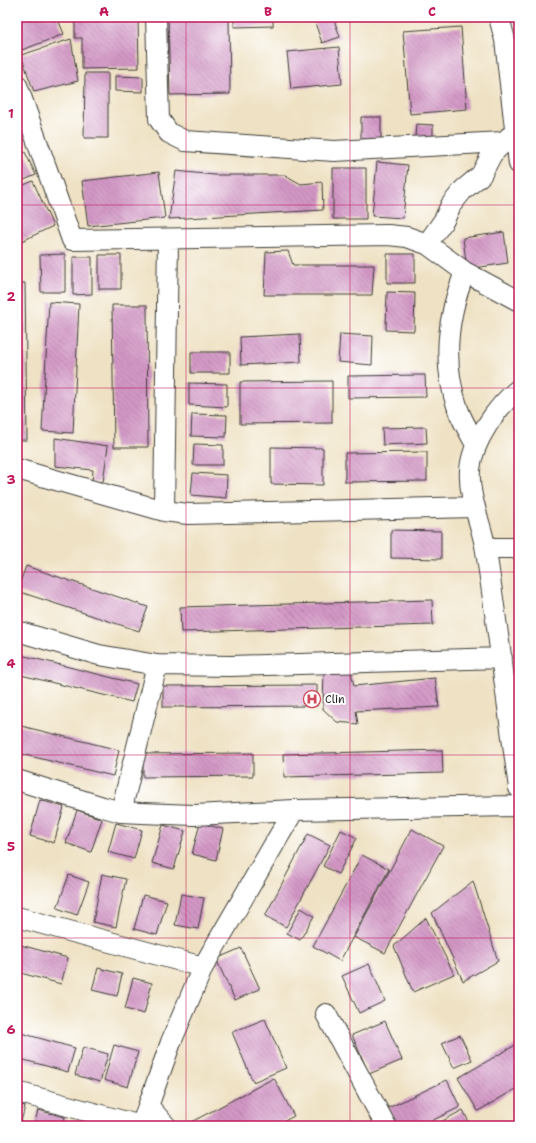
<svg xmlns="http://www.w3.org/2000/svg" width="536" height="1143" font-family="'Shantell Sans',sans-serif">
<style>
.building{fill:url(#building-back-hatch)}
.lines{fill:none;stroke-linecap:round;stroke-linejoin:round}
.street-casing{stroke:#3c3a35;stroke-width:22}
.street{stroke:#fff;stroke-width:20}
.grid{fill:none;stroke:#c2185b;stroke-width:1;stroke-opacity:0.55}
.labels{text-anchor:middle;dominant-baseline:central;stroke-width:4;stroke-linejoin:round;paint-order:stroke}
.poi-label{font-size:11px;fill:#1c1c1c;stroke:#fff;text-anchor:start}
.neatline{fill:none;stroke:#c2185b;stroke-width:1.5}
.grid-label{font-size:13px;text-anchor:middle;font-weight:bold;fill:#c2185b}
</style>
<defs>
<pattern id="building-back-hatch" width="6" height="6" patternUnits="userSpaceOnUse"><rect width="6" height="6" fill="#d397c6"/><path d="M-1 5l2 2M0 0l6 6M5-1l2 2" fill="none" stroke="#aa7aa0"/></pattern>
</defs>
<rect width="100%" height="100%" fill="#fff"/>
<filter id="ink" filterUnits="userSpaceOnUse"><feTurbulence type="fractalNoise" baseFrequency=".025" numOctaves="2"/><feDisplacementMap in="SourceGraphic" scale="8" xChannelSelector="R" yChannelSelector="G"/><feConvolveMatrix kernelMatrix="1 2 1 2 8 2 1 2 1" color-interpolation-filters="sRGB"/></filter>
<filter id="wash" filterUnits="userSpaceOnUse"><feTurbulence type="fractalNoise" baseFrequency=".012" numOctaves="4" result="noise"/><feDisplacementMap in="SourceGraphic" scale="16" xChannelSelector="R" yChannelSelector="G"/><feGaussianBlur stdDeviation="0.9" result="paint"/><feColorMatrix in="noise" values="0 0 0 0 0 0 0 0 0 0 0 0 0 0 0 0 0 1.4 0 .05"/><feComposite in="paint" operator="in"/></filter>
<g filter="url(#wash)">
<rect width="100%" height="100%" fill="#efe2c4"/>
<g id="blocks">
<path class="building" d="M17,17h40l7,17 -42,16 -5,-12z
M75,17h63l1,51 -57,1v-31h-7z
M168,17h61l1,77 -60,1z
M234,17h39v9l-39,1z
M313,17h20l7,20 -18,6z
M461,27l6,82 -57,5 -7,-83z
M71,39l7,42 -44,11 -13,-37z
M339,47l3,37 -51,5 -4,-37z
M85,73h23v65h-24z
M115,76l28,1v15l-28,-1z
M361,117h20v22h-20z
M416,124l17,1v13l-18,-1z
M25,152l11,23 -19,8v-27z
M377,162l31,3 -5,53 -31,-2z
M333,168h33v51h-33z
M176,171l38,4h71l16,9 21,-2 1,28 -154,9z
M159,172l6,46 -77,8 -6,-45z
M33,181l20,45 -33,16 -3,-6v-48z
M504,232l4,31 -41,6 -4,-31z
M288,251l5,14h81l-2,30h-108l2,-43z
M65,254v38h-24l-1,-37z
M387,254h28v29h-28z
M99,255h22v34h-22z
M73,257h19v37l-19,1z
M17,283h8l2,157h-10z
M387,292l28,1 -1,38 -28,-1z
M49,302l30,2 -6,129 -31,-2z
M112,305h35l1,142h-34z
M300,334l1,28 -60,3 -1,-28z
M340,334l33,2 -1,29 -34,-3z
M191,352h39v21h-39z
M425,375l1,22 -78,1v-22z
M332,381v42l-92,1v-42z
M189,383l38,1v23l-38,-2z
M192,414l35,1 -1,22 -35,-1z
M426,427l1,16 -44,2 -1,-17z
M55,438l53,8 -5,36h-11l1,-12 -38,-4z
M194,444l29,1v20h-30z
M271,447l52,1v37l-52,-1z
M427,452v29l-82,1v-29z
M193,473l34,2 -1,23 -35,-3z
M391,530l50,1v28l-50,-1z
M26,566l122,41 -9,24 -122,-40z
M432,600l1,25 -252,7 -1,-25z
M17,654l120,30 -5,18 -115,-28z
M350,667l4,19 81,-8 4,29 -83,4 2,13 -21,-2 -14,-13 1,-41z
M317,685v21l-154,1v-21z
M17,725l102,25 -6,26 -96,-23z
M442,750l1,23 -159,4 -1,-23z
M253,753v23l-110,1v-23z
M40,800l24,7 -10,36 -24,-7z
M77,810l25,9 -11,33 -25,-9z
M116,823l26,7 -8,29 -26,-7z
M200,823l23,6 -7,31 -24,-6z
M163,825l22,6 -11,38 -22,-6z
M412,829l31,17 -58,107 -31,-16z
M341,830l16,8 -19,36 -15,-8z
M308,834l22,11 -44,82 -21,-11z
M362,855l27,14 -49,92 -27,-15z
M102,874l24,5 -10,48 -23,-5z
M69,875l20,7 -12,33 -20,-7z
M473,881l25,80 -35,20 -31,-68z
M181,894l23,4 -6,31 -23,-4z
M143,895l24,6 -10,34 -23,-6z
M301,908l13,8 -14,24 -13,-7z
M426,918l28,56 -41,18 -19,-46z
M17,944l51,14 -7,26 -44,-12z
M241,948l19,41 -25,11 -19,-41z
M369,964l16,37 -26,12 -17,-37z
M98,968l24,6 -5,22 -25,-6z
M133,978l19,5 -8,31 -19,-5z
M265,1019l21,49 -33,14 -21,-50z
M385,1021l17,39 -33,14 -17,-39z
M17,1032l58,16 -7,24 -51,-14z
M460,1035l12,25 -18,8 -12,-25z
M519,1043v44l-41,24 -20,-33z
M114,1045l24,7 -10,35 -24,-7z
M83,1047l25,7 -8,28 -25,-7z
M274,1078l20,38 -19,10h-91z
M447,1080l13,27 -39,19h-24l-9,-18z
M17,1104l8,2 -5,20h-3z
M38,1110l27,7 -2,9h-29z
M463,1110l8,16h-38z
M77,1122l15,3v1h-16z"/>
</g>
</g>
<g filter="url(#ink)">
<use href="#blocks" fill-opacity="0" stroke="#3c3a35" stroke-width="1"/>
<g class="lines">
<g class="street-casing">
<path id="street" d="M156,17l3,102 10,14 16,8 149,10 169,-9
M499,17l6,23 14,124
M17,85l55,155 316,-5 19,2 20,7 38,28 54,29
M427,244l17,-24 7,-15 12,-15 18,-15 11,-21 17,-17
M465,272c-18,44 -23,92 -7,137 4,12 12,24 18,36
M519,389c-22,17 -47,53 -49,81 -2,28 12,54 16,81 12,79 22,158 33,237
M17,469l147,42 24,3 287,-7
M164,511l4,-272
M486,548h33
M17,631l82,24 58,10 74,1 271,-8
M17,780l86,27 18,5 21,1 52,2 100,-5 225,-4
M121,812l36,-147
M17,917l186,50
M326,1014l60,112
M17,1092l124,34
M149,1107l17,19
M141,1126l30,-84 32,-75 91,-157"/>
</g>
<use href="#street" class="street"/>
</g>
</g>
<path class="grid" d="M186,17v1109M350,17v1109M17,205h502M17,388h502M17,572h502M17,755h502M17,938h502"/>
<defs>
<g id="hospital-ring" transform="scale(0.9)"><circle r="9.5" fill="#fff" stroke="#d1495b" stroke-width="1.5"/><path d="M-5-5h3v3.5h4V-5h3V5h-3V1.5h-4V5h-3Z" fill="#d1495b"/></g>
</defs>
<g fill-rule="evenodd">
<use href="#hospital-ring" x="312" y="699"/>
</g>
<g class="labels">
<g class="poi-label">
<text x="325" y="699">Clin</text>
</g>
</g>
<rect width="536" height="1143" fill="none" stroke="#fff" stroke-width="44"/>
<rect x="22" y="22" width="492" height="1099" class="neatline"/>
<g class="grid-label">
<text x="104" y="16">A</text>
<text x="268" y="16">B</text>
<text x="432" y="16">C</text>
<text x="11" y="118">1</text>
<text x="11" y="301">2</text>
<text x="11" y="484">3</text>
<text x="11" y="668">4</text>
<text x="11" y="851">5</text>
<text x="11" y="1034">6</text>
</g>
</svg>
